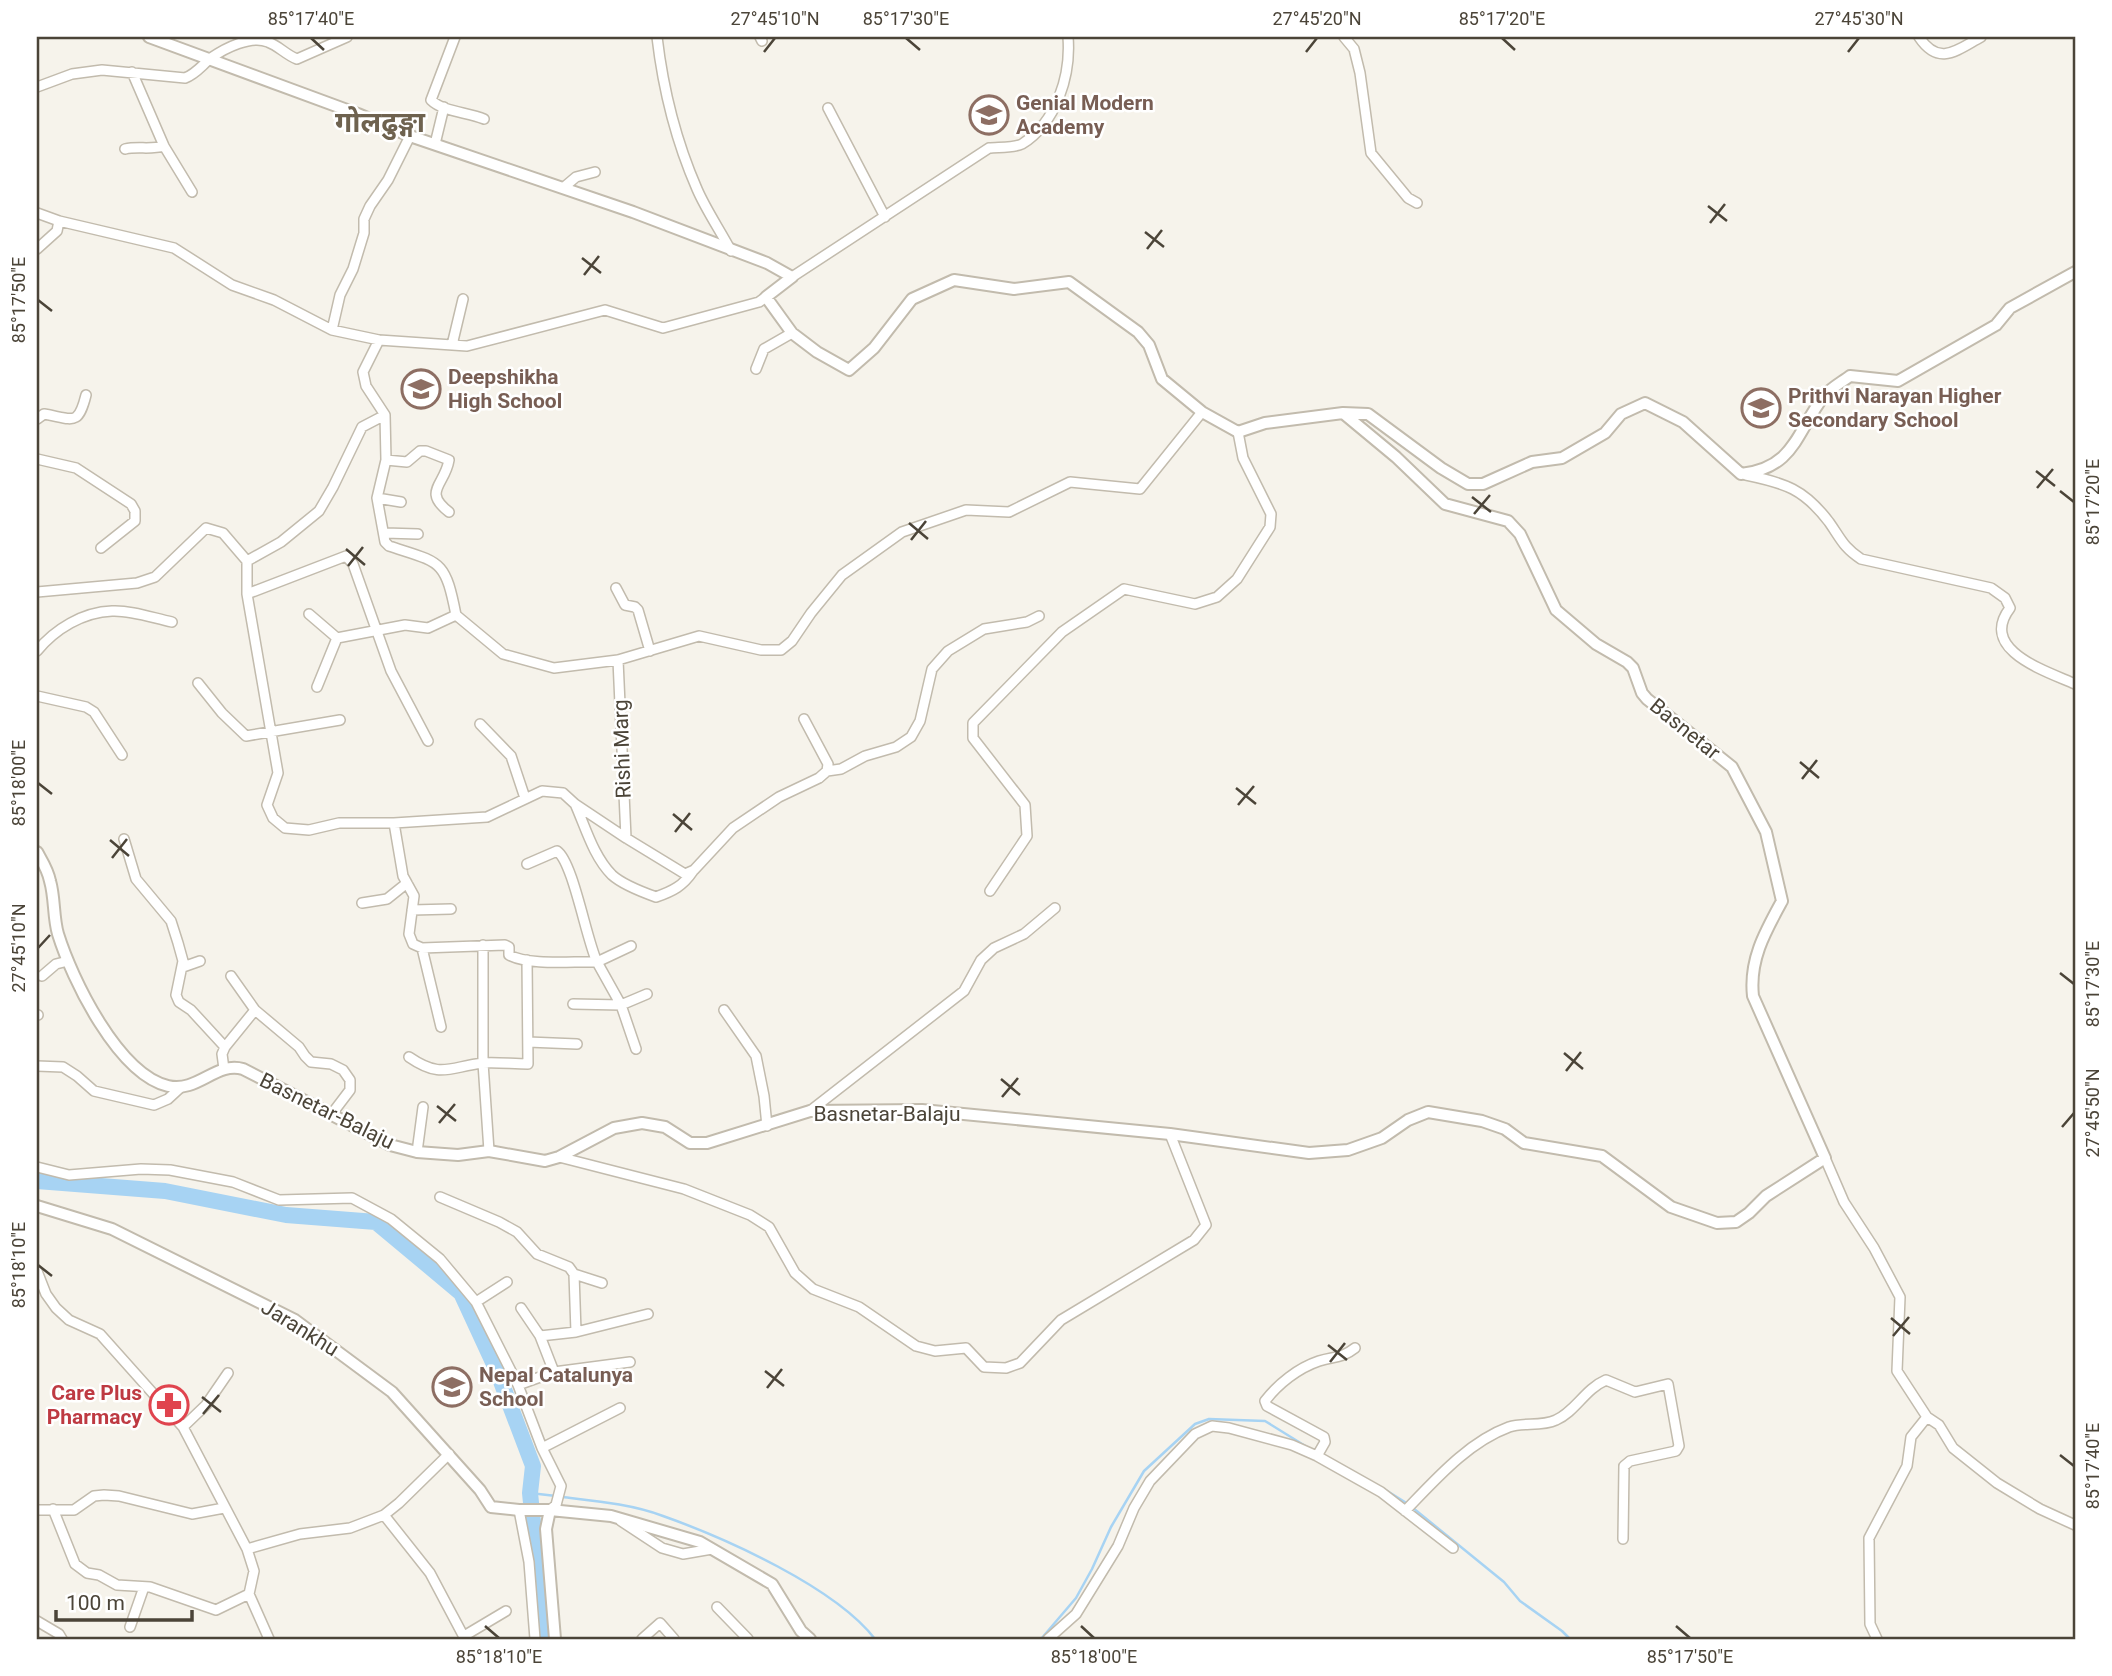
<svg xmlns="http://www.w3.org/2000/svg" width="2112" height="1676" font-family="Roboto,'Noto Sans Devanagari',sans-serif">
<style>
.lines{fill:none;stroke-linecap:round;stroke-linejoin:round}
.stream{stroke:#a7d3f3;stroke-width:2.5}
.river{stroke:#a7d3f3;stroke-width:16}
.minor-casing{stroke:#c2bbad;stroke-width:12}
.tertiary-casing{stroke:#c2bbad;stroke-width:14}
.minor{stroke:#fff;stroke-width:9}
.tertiary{stroke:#fff;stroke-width:10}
.ticks{fill:none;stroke:#4b4438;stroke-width:2.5}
.labels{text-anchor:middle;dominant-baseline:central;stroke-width:5;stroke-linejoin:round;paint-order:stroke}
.education-label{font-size:21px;font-weight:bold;fill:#785e54;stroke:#fff;text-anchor:start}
.street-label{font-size:21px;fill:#4b4438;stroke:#fff}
.health-label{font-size:21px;font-weight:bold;fill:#be3a42;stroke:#fff;text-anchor:end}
.district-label{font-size:28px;font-weight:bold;fill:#6e624f;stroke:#fff}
.neatline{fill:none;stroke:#4b4438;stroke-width:2.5}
.ticks-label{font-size:18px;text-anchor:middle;fill:#4b4438}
</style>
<rect width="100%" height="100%" fill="#f6f3eb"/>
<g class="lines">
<path class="stream" d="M1384,1489l24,15
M530,1493l26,3
M562,1497c33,4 69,7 101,19 62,22 172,71 212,123
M1413,1508l91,74 16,19 42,30 8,8
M1041,1639l35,-41 16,-29 19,-42 33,-56 51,-47 14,-5 56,2 42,26"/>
<path class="river" d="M37,1181l128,10 121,24 90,7 85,71 36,78 36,95 -3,27 15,146"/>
<g class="minor-casing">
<path id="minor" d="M455,37l-24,63c12,12 37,12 53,19
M657,37c6,51 19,104 40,152 9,21 23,41 34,62
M760,37l2,4
M1344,37l10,12 6,24 11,80 37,45 9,5
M1919,37c20,30 38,13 62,0
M132,72l32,74 28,46
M37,87l35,-13 30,-4 83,8c11,-4 17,-13 26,-20 14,-10 40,-23 57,-16 11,4 18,13 29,17l50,-22
M828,108l57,109
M435,144l9,-37
M125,149c13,-3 25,1 39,-3
M563,188l13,-11 19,-5
M37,213l22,8 115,27 58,37 42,15 58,30 47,10 88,6 138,-36 58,18 96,-26 7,-5
M37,249l20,-18 2,-10
M792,277l197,-129c9,-1 25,0 33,-4 35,-22 49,-69 46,-107
M332,330l8,-35 13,-26 11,-36v-14l6,-13 18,-26 22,-44
M379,340l-16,32 3,14 19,29 1,45 -9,38 8,44 4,4c52,17 56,13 67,69
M452,345l11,-46
M756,369l8,-20 28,-16
M37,419l7,-5c29,5 34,13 42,-19
M37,459l39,9 55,36 4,7v10l-34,27
M386,460l21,2 13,-11h6l23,9c-4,25 -27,31 0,52
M1746,475c39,8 58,14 83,47 12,17 14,25 32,37l130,29 14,10 5,10c-32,42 36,63 65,76
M377,498l24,4
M385,533l33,1
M247,561l34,-19 38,-31 14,-24 29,-60 23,-12
M616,588l9,17 10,2 3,3 12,41
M37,592l100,-9 18,-6 51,-49 17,5 24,28v33l31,179 -11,32 6,13 12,10 24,2 30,-7h55l93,-6 55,-26 21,2 12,11 51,34 59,36 9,-4 39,-42 46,-31 40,-19 8,-7 1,-7 -24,-45
M247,594l99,-38 7,8 38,107 37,70
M309,614l28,24
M37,651c18,-22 46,-39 75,-40 19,-1 41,7 60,11
M618,660l8,178
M198,683l24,30 24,23 94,-16
M317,687l20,-49 68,-13 23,3 28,-13 47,39 51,14 64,-8 81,-24 62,14h20l11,-9 19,-28 31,-38 60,-43 64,-22 43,2 61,-30 70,7 62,-77
M37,696l49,11 8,5 28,43
M480,724l31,32 14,42
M827,771l14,-2 24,-13 31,-9 15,-10 9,-16 12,-52 16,-18 36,-22 43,-7 12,-6
M576,806c10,23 18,51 36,69 11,10 30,17 44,22 17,-6 27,-11 37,-26
M394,823l9,53 11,20 -5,38 4,10 9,4 83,-3 4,2v8c21,11 64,6 88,7l24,43 15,44
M124,839l12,40 35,42 7,22 5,18 -7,34 3,7 12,8 34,37
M527,864l30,-13c16,11 29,87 40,111l34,-16
M990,891l37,-55 -2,-31 -52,-67v-15l89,-91 62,-43 71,15 22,-7 20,-18 33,-52 1,-13 -28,-56 -5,-26
M362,903l25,-4 20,-16
M412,910l39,-1
M483,945v118l6,88
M422,948l19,79
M183,967l17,-6
M42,976l14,-12 12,-3
M231,976l24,34 44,37 6,9 6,6 20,2 12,6 7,10v10l-19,25
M573,1004l48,1 26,-11
M724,1010l32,46 8,40 3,30
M37,1015h1
M528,1042l49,2
M409,1057c32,22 40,10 74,6 14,-1 30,1 45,1l-1,-104
M37,1066l26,1 14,9 17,15 60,14 14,-6 13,-12
M224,1069l-2,-15 3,-7 30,-37
M810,1111l154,-120 17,-31 13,-12 30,-14 31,-26
M417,1152l6,-45
M559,1157l125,32 66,26 19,12 26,46 18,16 46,18 57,39 19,5 31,-3 18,19 22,1 14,-5 41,-43 133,-80 12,-15 -36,-91
M1825,1158l19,44 30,46 26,49 -3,74 30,46 12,8 14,23 44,35 43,26 35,16
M37,1167l32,8 72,-6 29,1 63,12 46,18 73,-2 39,21 49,40 36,43 42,83
M440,1197l59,25 18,10 20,22 32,13 5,7 2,58
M37,1271l9,23 10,14 13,12 31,14 83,93 64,122 53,-15 50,-6 34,-13 15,-12 50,-49
M574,1274l28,9
M476,1302l31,-20
M521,1308l19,28 14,36
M540,1336l36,-4 72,-18
M183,1427l23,-22 22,-32
M542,1448l78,-40
M1317,1456l8,-14 -1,-5 -57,-31 -2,-5c13,-17 33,-33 54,-40 15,-5 22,-2 36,-13
M53,1509l22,55 12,9 12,2 18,10 33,2 66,23 33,-16
M37,1510h37l20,-14 10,-1 15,1 73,18 32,-6
M519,1510l10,52 6,77
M550,1510l6,-5 5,-19 -19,-38 -24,-63 36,-13 76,-10
M1405,1511c30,-31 63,-69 104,-84 15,-5 32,0 47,-7 19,-8 29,-31 50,-40l29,12 33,-8 11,62 -3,5 -46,10 -6,5 -1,73
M384,1515l46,58 35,66
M621,1521l41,27 21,6 29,-5
M247,1549l7,22 -5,23 20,45
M717,1607l31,32
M37,1621l22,13 3,5
M130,1627l14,-40
M464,1636l42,-25
M642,1639l18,-16 14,16
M1048,1639l28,-25 42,-68 16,-38 16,-27 45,-47 17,-8 17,2 63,17 25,11 64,36 72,56
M1877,1639l-7,-15 -1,-86 38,-72 4,-29 16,-20"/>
</g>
<g class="tertiary-casing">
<path id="tertiary" d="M149,37l209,77 52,22 223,76 134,51 25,14 -26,20 26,36 25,19 32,18 25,-22 38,-49 42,-19 60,9 55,-7 69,50 11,13 13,34 40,33 36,20 27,-9 78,-10 25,1 73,54 27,16h15l49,-22 30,-4 43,-25 16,-19 24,-11 38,19 58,52c54,-6 55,-42 83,-78 7,-8 18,-14 26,-20l48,5 98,-56 14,-17 65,-36
M37,852c5,9 11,18 13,29 5,17 3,36 8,53 14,45 60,140 110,152 30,7 48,-25 75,-17l147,76 27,7 41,3 31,-4 56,10 14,-4 55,-29 28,-5 23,4 25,16h17l103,-32 112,-1 248,24 139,19 39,-3 34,-12 26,-18 20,-8 54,9 23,8 19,14 78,13 69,51 46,16 19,-1 13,-9 17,-17 59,-38 -72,-162c-4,-36 12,-64 29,-95l-16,-69 -34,-65 -85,-68 -5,-6 -9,-25 -6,-6 -31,-18 -40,-34 -36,-76 -12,-13 -63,-17 -49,-47 -53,-44
M37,1206l75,23 183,91 97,72 88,98 11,17 28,3h31l61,6 89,26 72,42 29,47 9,8
M550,1510l-4,19 9,110"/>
</g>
<use href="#minor" class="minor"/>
<use href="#tertiary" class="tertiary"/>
</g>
<path class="ticks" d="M311,38l13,12M906,38l14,12M1502,38l13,12M764,52l11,-14M1306,52l11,-14M1848,52l11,-14M1708,206l19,15M1710,223l15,-19M1145,232l19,15M1147,249l15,-19M582,258l19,15M584,275l15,-19M38,300l14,11M2036,471l19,15M2037,488l16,-19M2060,491l14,11M1472,497l19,15M1474,514l16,-19M909,523l19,16M911,540l15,-19M346,549l19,16M348,566l15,-19M1800,762l19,16M1802,779l15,-19M38,783l14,11M1236,788l20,16M1238,805l16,-19M673,814l19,16M675,832l15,-19M110,840l19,16M112,858l15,-19M38,948l12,-13M2060,973l14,11M1564,1053l19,16M1566,1071l15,-19M1001,1079l19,16M1002,1097l16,-19M437,1106l19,15M439,1123l16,-19M2062,1127l12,-14M38,1265l14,11M1891,1318l19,16M1893,1336l16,-19M1328,1345l19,15M1330,1362l15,-19M765,1371l19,15M767,1388l15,-19M202,1397l19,15M203,1414l16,-19M2060,1455l14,11M485,1626l14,12M1081,1626l13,12M1676,1626l14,12"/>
<defs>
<g id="school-ring" transform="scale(2.0125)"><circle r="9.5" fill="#fff" stroke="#8d6e63" stroke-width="1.5"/><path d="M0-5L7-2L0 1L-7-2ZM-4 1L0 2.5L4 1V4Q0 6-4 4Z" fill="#8d6e63"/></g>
<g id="pharmacy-ring" transform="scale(2.0125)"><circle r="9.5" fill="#fff" stroke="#e0444e" stroke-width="1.5"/><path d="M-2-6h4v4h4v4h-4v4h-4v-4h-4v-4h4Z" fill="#e0444e"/></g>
</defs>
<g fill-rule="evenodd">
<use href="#school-ring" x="989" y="115"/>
<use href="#school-ring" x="421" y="389"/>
<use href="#school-ring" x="1761" y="408"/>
<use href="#school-ring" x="452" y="1387"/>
<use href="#pharmacy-ring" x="169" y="1405"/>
</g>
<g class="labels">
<g class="education-label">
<text x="1016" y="103">Genial Modern<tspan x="1016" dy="24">Academy</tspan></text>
<text x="448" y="377">Deepshikha<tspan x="448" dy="24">High School</tspan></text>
<text x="1788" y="396">Prithvi Narayan Higher<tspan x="1788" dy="24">Secondary School</tspan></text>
<text x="479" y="1375">Nepal Catalunya<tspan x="479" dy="24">School</tspan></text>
</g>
<g class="street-label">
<text transform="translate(1685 729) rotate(39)">Basnetar</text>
<text transform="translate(622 749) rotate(-92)">Rishi Marg</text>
<text transform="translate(327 1111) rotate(26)">Basnetar-Balaju</text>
<text x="887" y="1114">Basnetar-Balaju</text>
<text transform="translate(300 1328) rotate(32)">Jarankhu</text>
</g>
<g class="health-label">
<text x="142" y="1393">Care Plus<tspan x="142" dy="24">Pharmacy</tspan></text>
</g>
<g class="district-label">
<text x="380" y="122">गोलढुङ्गा</text>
</g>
</g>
<rect width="2112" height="1676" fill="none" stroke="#ffffff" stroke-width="77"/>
<path d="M56 1610v10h136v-10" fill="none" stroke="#4b4438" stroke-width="3.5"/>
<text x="66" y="1610" font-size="21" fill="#4b4438" stroke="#ffffff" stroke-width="5" paint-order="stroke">100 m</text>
<rect x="38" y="38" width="2036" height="1600" class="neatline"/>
<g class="ticks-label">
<text x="311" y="25">85°17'40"E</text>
<text x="775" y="25">27°45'10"N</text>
<text x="906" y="25">85°17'30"E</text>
<text x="1317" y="25">27°45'20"N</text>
<text x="1502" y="25">85°17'20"E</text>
<text x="1859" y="25">27°45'30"N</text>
<text transform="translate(19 300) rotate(-90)" y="6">85°17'50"E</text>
<text transform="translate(2093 502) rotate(-90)" y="6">85°17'20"E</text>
<text transform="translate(19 783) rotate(-90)" y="6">85°18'00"E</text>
<text transform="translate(19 948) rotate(-90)" y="6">27°45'10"N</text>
<text transform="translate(2093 984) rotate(-90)" y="6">85°17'30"E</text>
<text transform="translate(2093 1113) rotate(-90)" y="6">27°45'50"N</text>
<text transform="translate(19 1265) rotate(-90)" y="6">85°18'10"E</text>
<text transform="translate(2093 1466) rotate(-90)" y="6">85°17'40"E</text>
<text x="499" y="1663">85°18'10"E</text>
<text x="1094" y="1663">85°18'00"E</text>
<text x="1690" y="1663">85°17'50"E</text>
</g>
</svg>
